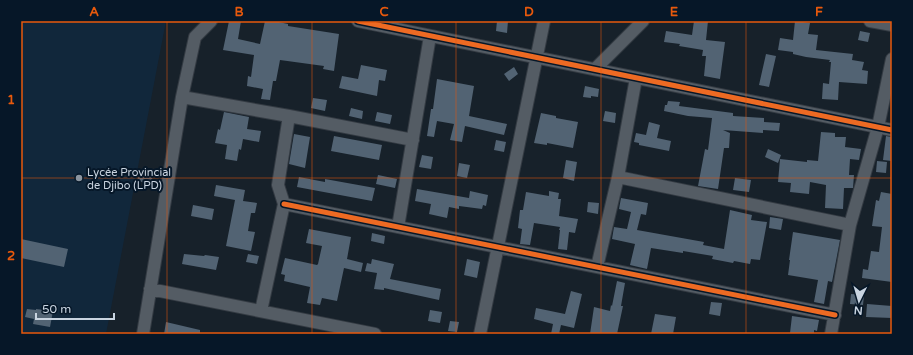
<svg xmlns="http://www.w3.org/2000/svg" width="913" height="355" font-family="'Varela Round',sans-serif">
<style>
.built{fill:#11273b}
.building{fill:#526373}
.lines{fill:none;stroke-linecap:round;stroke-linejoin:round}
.minor-casing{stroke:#343b43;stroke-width:14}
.minor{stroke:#545c64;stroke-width:12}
.cycleway-casing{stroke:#061728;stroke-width:8}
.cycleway{stroke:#ed6a23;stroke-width:5}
.grid{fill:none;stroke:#e8590c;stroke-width:1;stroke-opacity:0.55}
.poi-dot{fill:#8b95a0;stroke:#061728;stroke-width:1.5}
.labels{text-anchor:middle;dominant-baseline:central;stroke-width:4;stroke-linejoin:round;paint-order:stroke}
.poi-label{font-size:11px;fill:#c9d4e0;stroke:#061728;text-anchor:start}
.neatline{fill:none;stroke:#e8590c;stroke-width:1.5}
.grid-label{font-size:13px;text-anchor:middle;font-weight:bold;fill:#e8590c}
</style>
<rect width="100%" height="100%" fill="#17212a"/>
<path class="built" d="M21,21h145l-60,313h-85z"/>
<path class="building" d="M229,21h12l-3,18 22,5 5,-23h9l14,3v2l51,8 -5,37 -11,-2 1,-3 -44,-6 -4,21h-3l-3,19 -9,-1 2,-10 -16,-3 1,-10 3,1 3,-22 -31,-5z
M497,21h11l-1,12 -11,-2z
M694,21h14l-2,19 19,2 -5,37 -16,-3 2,-20h-4l1,-6 -24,-4 1,-2 -16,-2 2,-11 26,4z
M795,21l15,2 -2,11 10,1 -2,15 37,4 -1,6 12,2 -2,8 6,1 -1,13 -28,-2 -1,18 -16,-1 1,-16 6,1 2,-22h-2l1,-2 -24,-3 -13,-3v-2l-15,-2 2,-12 13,2z
M860,31l10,2 -2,9 -10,-2z
M766,54l10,2 -7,31 -10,-2z
M361,65l26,5 -2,11 -6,-1 -2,16 -38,-8 3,-12 16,3z
M514,67l4,7 -9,7 -5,-7z
M437,79l37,7 -5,30 38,8 -3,11 -39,-9 -3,16 -12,-2 4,-16 -17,-3 -3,16 -7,-1 4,-27h2z
M585,86l14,3 -1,8 -7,-1v2l-8,-1z
M313,98l14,2 -2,11 -14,-3z
M668,101l12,1 -1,4 54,7v3l31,2v4l16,1 -1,8 -16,-1v3l-40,-3 7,3 -1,15h-5l-6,41 -20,-3 7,-37 3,1 4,-32 -24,-2 -24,-5 1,-6h2z
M351,108l12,3 -1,8 -13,-3z
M605,111l11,2 -1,10 -12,-2z
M224,112l25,5 -2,12 14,2 -2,11 -16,-3 -2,11 -2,-1 -2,12 -12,-2 2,-14 -12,-2 3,-14 2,1z
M377,112l15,3 -2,9 -15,-3z
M541,113l15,3v2l22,4 -5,26 -26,-5v2l-13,-2z
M649,122l11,3 -3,13 14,3 -2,10 -30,-6v-2l-5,-1 2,-9 10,2z
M821,132l14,1v4h11l-1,10 16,2 -2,11 -9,-1 -1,16h5l-1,13h-9l-1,21 -18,-1 1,-23 -16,-3 -1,12 -19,-2 1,-9 -13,-1 2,-23 27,3v-2l11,1z
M294,134l16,3 -5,31 -16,-4z
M334,136l48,9 -3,15 -48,-9z
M886,136l6,1v24l-9,-1z
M496,140l10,2 -2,10 -10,-2z
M768,149l13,6 -3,8 -13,-6z
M422,155l11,2 -2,12 -12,-2z
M566,160l11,2 -3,19 -11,-3z
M877,161l10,1 -1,11 -10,-1z
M459,163l11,2 -3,13 -10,-2z
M143,168l12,5 -6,12 -12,-5z
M378,175l19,4 -2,9 -19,-4z
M299,177l26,5v-3l50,9 -3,13 -75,-14z
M735,178l16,2 -2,12 -16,-2z
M216,185l29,5 -2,11 14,2 -2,10h-4l-3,18 7,1 -4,19 -25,-5 9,-46 -21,-4z
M417,189l52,9 1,-7 18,4 -2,11 -3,-1 -1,4 -23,-3v3l-10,-2 -2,11 -18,-4 2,-10 -16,-3z
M549,191l10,2 -1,6h3l-2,17 19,3 -3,14 -6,-1 -2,18 -9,-1 2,-19h-1l1,-3 -26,-4 -4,22 -10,-1 2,-15 -4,-1 2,-18h3l3,-18 23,4z
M881,192l11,2v88l-30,-4 1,-9 5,1 3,-19 8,1 3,-25 -10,-1 4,-26 3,1z
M621,198l27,5 -2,12 -5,-1 -4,16 67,12 -1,3 21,4 6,-39 22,5 -1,5 16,2 -7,38 -9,-1 -1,5 -16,-3 -1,2 -21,-4 1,-3 -30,-5v2l-32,-5 -4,21 -17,-4 5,-21 -23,-5 2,-12 13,2 4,-17 -12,-3z
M588,202l11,1 -1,11 -11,-2z
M193,205l21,4 -2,11 -21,-4z
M770,217l13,2 -2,11 -12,-2z
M309,229l42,8 -4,22 16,4 -2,9 -17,-4 -7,33 -15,-3 -2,7 -13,-2 3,-16 -26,-6 1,-6 -4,-1 4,-16 32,7 1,-1 4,-18 -16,-3z
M793,232l47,8 -8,42 -4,-1 -4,23 -10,-2 4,-22 -30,-5 2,-15h-1z
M372,233l13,3 -1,8 -13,-3z
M21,239l47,10 -4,18 -43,-9z
M184,254l20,2 1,-1 14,2 -3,13 -34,-6z
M248,254l11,2 -2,8 -11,-2z
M372,259l22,5 -4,15 51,10 -2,11 -55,-12v2l-10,-1 3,-16 -12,-2 2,-8 4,1z
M467,259l13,3 -3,16 -13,-3z
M617,281l8,2 -4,23h2l-6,28h-27l4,-27 16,4 1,-6 1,1z
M571,291l11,3 -8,34 -13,-3 -2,9h-8l2,-10 -19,-5 2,-11 29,6z
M851,294l13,1 -1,10 -13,-1z
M711,302l11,1 -2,13 -11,-2z
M867,304l25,2v12l-26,-1z
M27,309l9,1v-1l17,2 -3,16 -17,-3 1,-5 -9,-2z
M430,310l12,2 -2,11 -12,-2z
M655,314l21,3 -3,17h-22z
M792,316l27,4 -2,11 -3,-1v4l-24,-1z
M450,321l9,1 -2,10 -9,-1z
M166,322l34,8v4h-36z"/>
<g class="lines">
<g class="minor-casing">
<path id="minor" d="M358,21l534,109
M870,21l22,4
M595,69l48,-48
M182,97l107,19 124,24
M618,177l232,48
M284,204l551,111
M398,227l32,-191
M597,267l21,-90 18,-99
M150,289l225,45
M261,311l23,-107 -6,-19 11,-69
M143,334l39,-237 13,-60 16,-16
M480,334l64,-313
M831,334l19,-109 28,-98 14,-68"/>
</g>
<use href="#minor" class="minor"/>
<g class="cycleway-casing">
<path id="cycleway" d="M358,21l534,109
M284,204l551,111"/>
</g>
<use href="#cycleway" class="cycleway"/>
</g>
<path class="grid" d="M167,21v313M312,21v313M456,21v313M601,21v313M746,21v313M21,178h871"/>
<circle class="poi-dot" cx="79" cy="178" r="4"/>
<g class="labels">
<g class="poi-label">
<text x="87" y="172">Lycée Provincial<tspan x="87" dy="13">de Djibo (LPD)</tspan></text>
</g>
</g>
<rect width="913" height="355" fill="none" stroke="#061728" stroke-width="44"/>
<g transform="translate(859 301) rotate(185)" stroke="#061728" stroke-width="3" paint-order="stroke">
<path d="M0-3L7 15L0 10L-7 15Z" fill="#c9d4e0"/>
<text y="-6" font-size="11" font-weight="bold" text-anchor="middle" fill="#c9d4e0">N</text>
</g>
<path d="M36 313v6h78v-6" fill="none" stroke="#c9d4e0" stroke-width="2"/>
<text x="42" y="313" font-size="12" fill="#c9d4e0" stroke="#061728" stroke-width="3" paint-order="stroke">50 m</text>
<rect x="22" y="22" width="869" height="311" class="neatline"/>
<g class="grid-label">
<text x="94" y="16">A</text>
<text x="239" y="16">B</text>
<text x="384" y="16">C</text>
<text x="529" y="16">D</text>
<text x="674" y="16">E</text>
<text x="819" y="16">F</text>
<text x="11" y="104">1</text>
<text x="11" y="260">2</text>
</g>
</svg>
